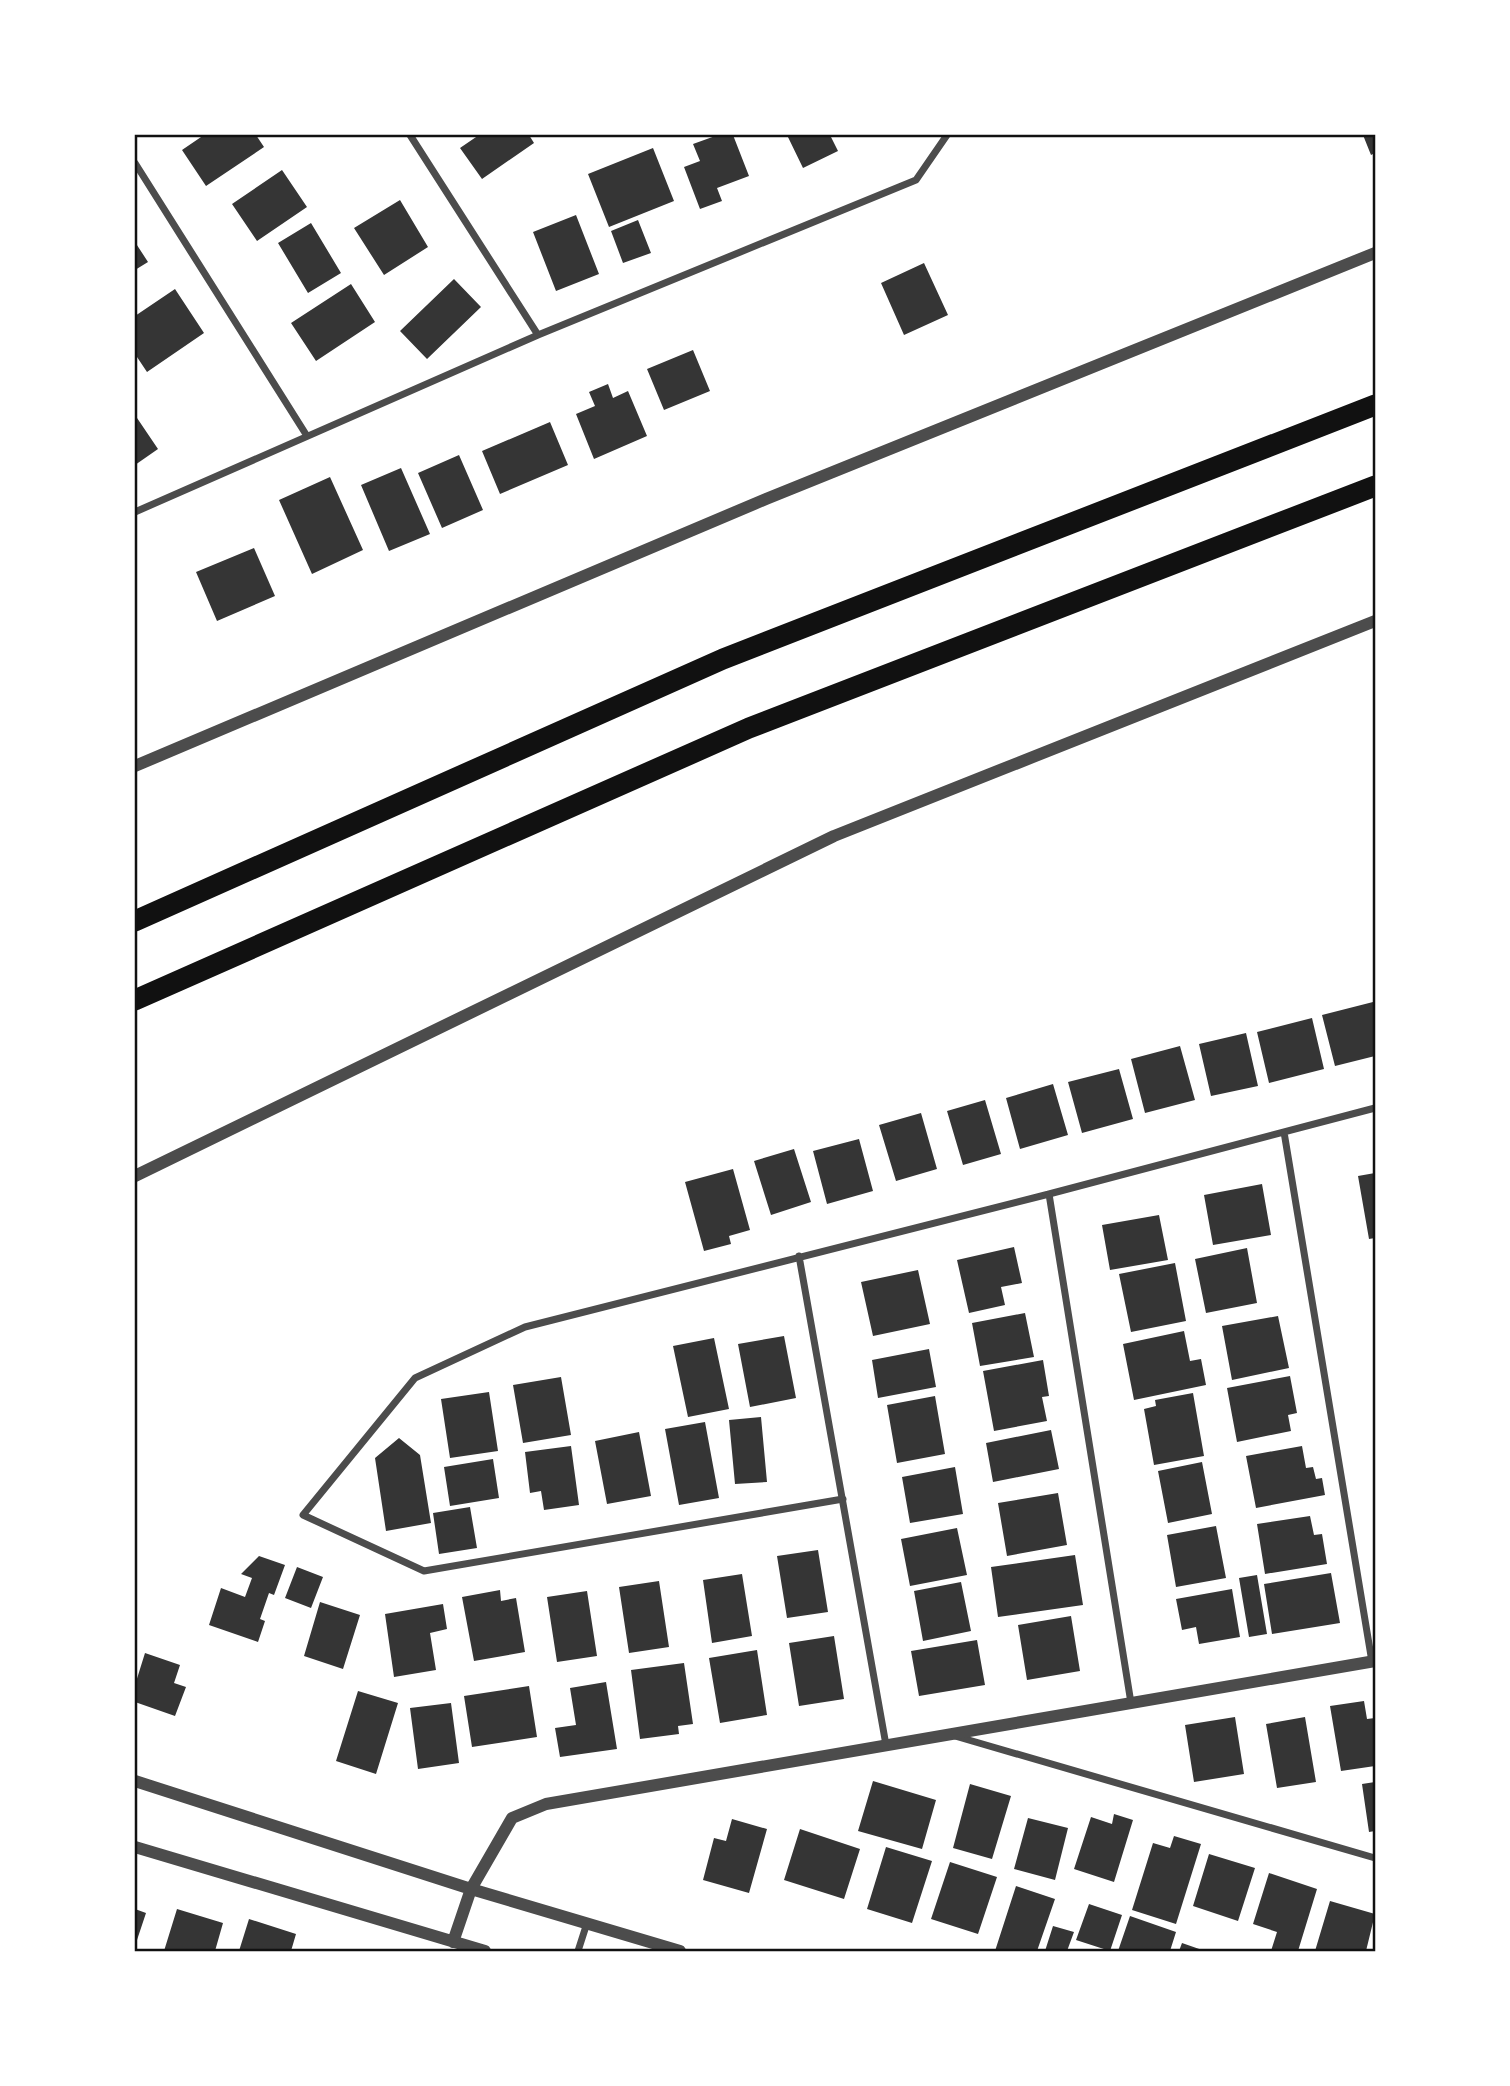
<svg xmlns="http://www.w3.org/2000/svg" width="1510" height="2086" font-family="Ubuntu,sans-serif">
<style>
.building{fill:#353535}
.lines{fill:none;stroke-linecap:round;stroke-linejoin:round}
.minor{stroke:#4c4c4c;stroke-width:7}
.tertiary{stroke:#4c4c4c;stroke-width:12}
.motorway{stroke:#111;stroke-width:21}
.neatline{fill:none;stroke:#111;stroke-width:2.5}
</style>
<rect width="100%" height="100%" fill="#fff"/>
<path class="building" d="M204,135h52l8,12 -58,39 -24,-36z
M479,135h50l5,8 -52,36 -22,-31z
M718,135h15l16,41 -32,12 5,13 -22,8 -16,-42 16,-6 -7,-17z
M787,135h43l8,16 -35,17z
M1363,135h12v18l-4,2z
M653,148l21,53 -65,26 -21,-53z
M282,170l25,37 -50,34 -25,-37z
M400,200l28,47 -44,28 -30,-47z
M576,215l23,59 -43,17 -23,-59z
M638,220l13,33 -28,10 -12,-32z
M311,223l30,50 -33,20 -30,-50z
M135,242l13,20 -13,8z
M924,263l24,52 -44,20 -23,-52z
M454,279l27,28 -54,52 -27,-28z
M351,284l24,38 -59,39 -25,-38z
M175,289l29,44 -57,39 -12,-18v-38z
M693,350l17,41 -46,19 -17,-41z
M608,384l5,14 15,-7 19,45 -53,23 -18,-45 19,-8 -6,-14z
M135,415l23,34 -23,16z
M550,422l18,43 -68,29 -18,-43z
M459,455l24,55 -41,18 -24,-55z
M401,468l29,66 -41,17 -28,-66z
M330,477l33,73 -51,24 -33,-74z
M254,548l21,48 -58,25 -21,-49z
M1373,1002l2,9v45l-40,10 -13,-51z
M1312,1018l12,51 -55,14 -12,-51z
M1246,1033l12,53 -47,10 -12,-52z
M1180,1046l15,54 -50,13 -14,-54z
M1119,1069l14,50 -51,14 -14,-51z
M1053,1084l15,51 -48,14 -14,-51z
M985,1100l16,54 -38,11 -16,-54z
M921,1113l16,56 -41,12 -17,-56z
M859,1139l14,52 -46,13 -14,-53z
M794,1149l17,53 -40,13 -17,-54z
M733,1169l17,61 -21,6 2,8 -27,7 -19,-69z
M1375,1173v65l-6,1 -11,-63z
M1262,1184l9,51 -58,10 -9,-50z
M1159,1215l9,45 -58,10 -8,-45z
M1014,1247l8,36 -21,4 4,18 -36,8 -12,-53z
M1247,1248l10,55 -51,10 -11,-54z
M1175,1263l11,58 -55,11 -12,-58z
M918,1270l12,54 -57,12 -12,-54z
M1025,1313l9,44 -54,9 -8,-43z
M1278,1316l11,52 -57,12 -10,-54z
M1184,1331l6,30 11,-2 5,26 -72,15 -11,-56z
M784,1336l12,62 -46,9 -12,-63z
M714,1338l15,71 -41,8 -15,-71z
M929,1349l7,38 -58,11 -6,-38z
M1043,1360l6,36 -7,1 5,24 -53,10 -11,-60z
M1290,1376l7,37 -9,2 3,16 -54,11 -10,-54z
M561,1377l10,58 -48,8 -10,-58z
M489,1392l9,59 -48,7 -9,-59z
M1193,1393l11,63 -50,9 -10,-56 12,-3 -1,-6z
M935,1396l10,58 -48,9 -10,-58z
M761,1417l6,65 -32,2 -6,-64z
M705,1422l14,76 -40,7 -14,-76z
M1051,1430l8,39 -66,13 -7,-39z
M639,1432l12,64 -44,8 -12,-63z
M399,1438l21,17 11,68 -45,8 -11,-73z
M571,1446l8,59 -35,5 -3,-19 -11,2 -5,-41z
M1302,1446l4,22 7,-1 3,12 6,-1 3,17 -69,13 -10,-52z
M493,1459l6,39 -49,8 -6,-39z
M1202,1462l10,52 -44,9 -10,-52z
M955,1467l8,47 -53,9 -8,-46z
M1058,1493l9,52 -60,11 -9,-53z
M470,1507l7,41 -38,6 -6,-41z
M1310,1516l4,19 8,-1 5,30 -62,10 -8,-50z
M1216,1526l10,52 -50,9 -9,-52z
M957,1528l10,47 -57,11 -9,-47z
M818,1550l10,62 -41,6 -10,-62z
M1075,1555l8,50 -85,12 -7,-50z
M259,1556l26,9 -11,30 -5,-2 -9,26 5,2 -7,21 -49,-17 12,-37 24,9 7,-19 -11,-4z
M297,1567l26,10 -12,31 -26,-10z
M1331,1573l9,50 -68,11 -8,-50z
M742,1574l10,62 -40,7 -9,-63z
M1257,1575l10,59 -18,3 -10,-59z
M659,1581l10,66 -40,6 -10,-66z
M961,1582l10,49 -48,10 -9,-50z
M1232,1589l8,48 -41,7 -3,-17 -14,3 -6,-31z
M500,1590l1,11 15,-3 9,54 -51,9 -12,-64z
M587,1591l10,65 -40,6 -10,-65z
M320,1602l40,13 -17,54 -39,-13z
M443,1604l4,25 -17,4 6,37 -42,7 -9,-63z
M1071,1616l9,55 -53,9 -9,-55z
M834,1636l10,63 -45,7 -10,-63z
M977,1640l8,45 -66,11 -8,-45z
M757,1650l10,65 -47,8 -11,-65z
M145,1653l35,12 -6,18 12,4 -11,29 -40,-14v-17z
M684,1663l9,61 -15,2 1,8 -39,5 -9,-69z
M606,1682l11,67 -57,8 -5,-29 21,-3 -6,-37z
M529,1686l8,51 -65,10 -8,-51z
M358,1691l40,12 -22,71 -40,-13z
M1364,1701l3,18 8,-1v48l-34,5 -11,-65z
M451,1703l8,60 -41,6 -8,-61z
M1235,1717l9,57 -50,8 -9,-57z
M1305,1717l11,65 -39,6 -11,-64z
M873,1781l63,19 -14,49 -64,-18z
M1375,1782v49l-6,1 -7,-48z
M970,1784l41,12 -19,63 -39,-11z
M1114,1814l19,6 -19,62 -40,-13 17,-52 21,7z
M1028,1818l40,10 -13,52 -41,-11z
M732,1819l35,10 -18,64 -46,-13 11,-42 12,3z
M800,1829l60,20 -16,50 -60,-19z
M1174,1836l27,8 -25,80 -44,-14 21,-67 17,5z
M886,1847l46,14 -20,62 -45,-14z
M1209,1854l46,14 -17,53 -45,-15z
M950,1862l47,15 -19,57 -47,-15z
M1269,1873l48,16 -19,62h-27l6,-19 -24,-8z
M1016,1886l39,13 -18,52h-42z
M1330,1901l45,13 -9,37h-51z
M1089,1904l33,11 -12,36 -34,-11z
M135,1909l11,4 -11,33z
M177,1909l46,14 -8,28h-51z
M1130,1916l46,16 -6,19h-52z
M249,1919l47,15 -5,17h-52z
M1053,1926l21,6 -7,19h-22z
M1182,1943l23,8h-26z"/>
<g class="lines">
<path class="minor" d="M410,135l128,200
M135,163l172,273
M135,512l403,-177 378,-155 31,-45
M1284,1132l88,530
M1049,1194l82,509
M799,1256l87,489
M843,1499l-419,72 -121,-56 112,-137 110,-51 524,-133 326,-86
M955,1736l420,122
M578,1951l9,-28"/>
<path class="tertiary" d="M135,766l631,-267 609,-246
M135,1176l699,-340 541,-215
M135,1781l336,108 209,62
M135,1847l350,104
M453,1942l18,-53 41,-71 34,-14 829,-143"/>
<path class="motorway" d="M135,921l588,-262 652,-254
M135,1000l614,-272 626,-242"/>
</g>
<rect width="1510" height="2086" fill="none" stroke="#ffffff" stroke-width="273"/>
<rect x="136" y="136" width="1238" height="1814" class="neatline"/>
</svg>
